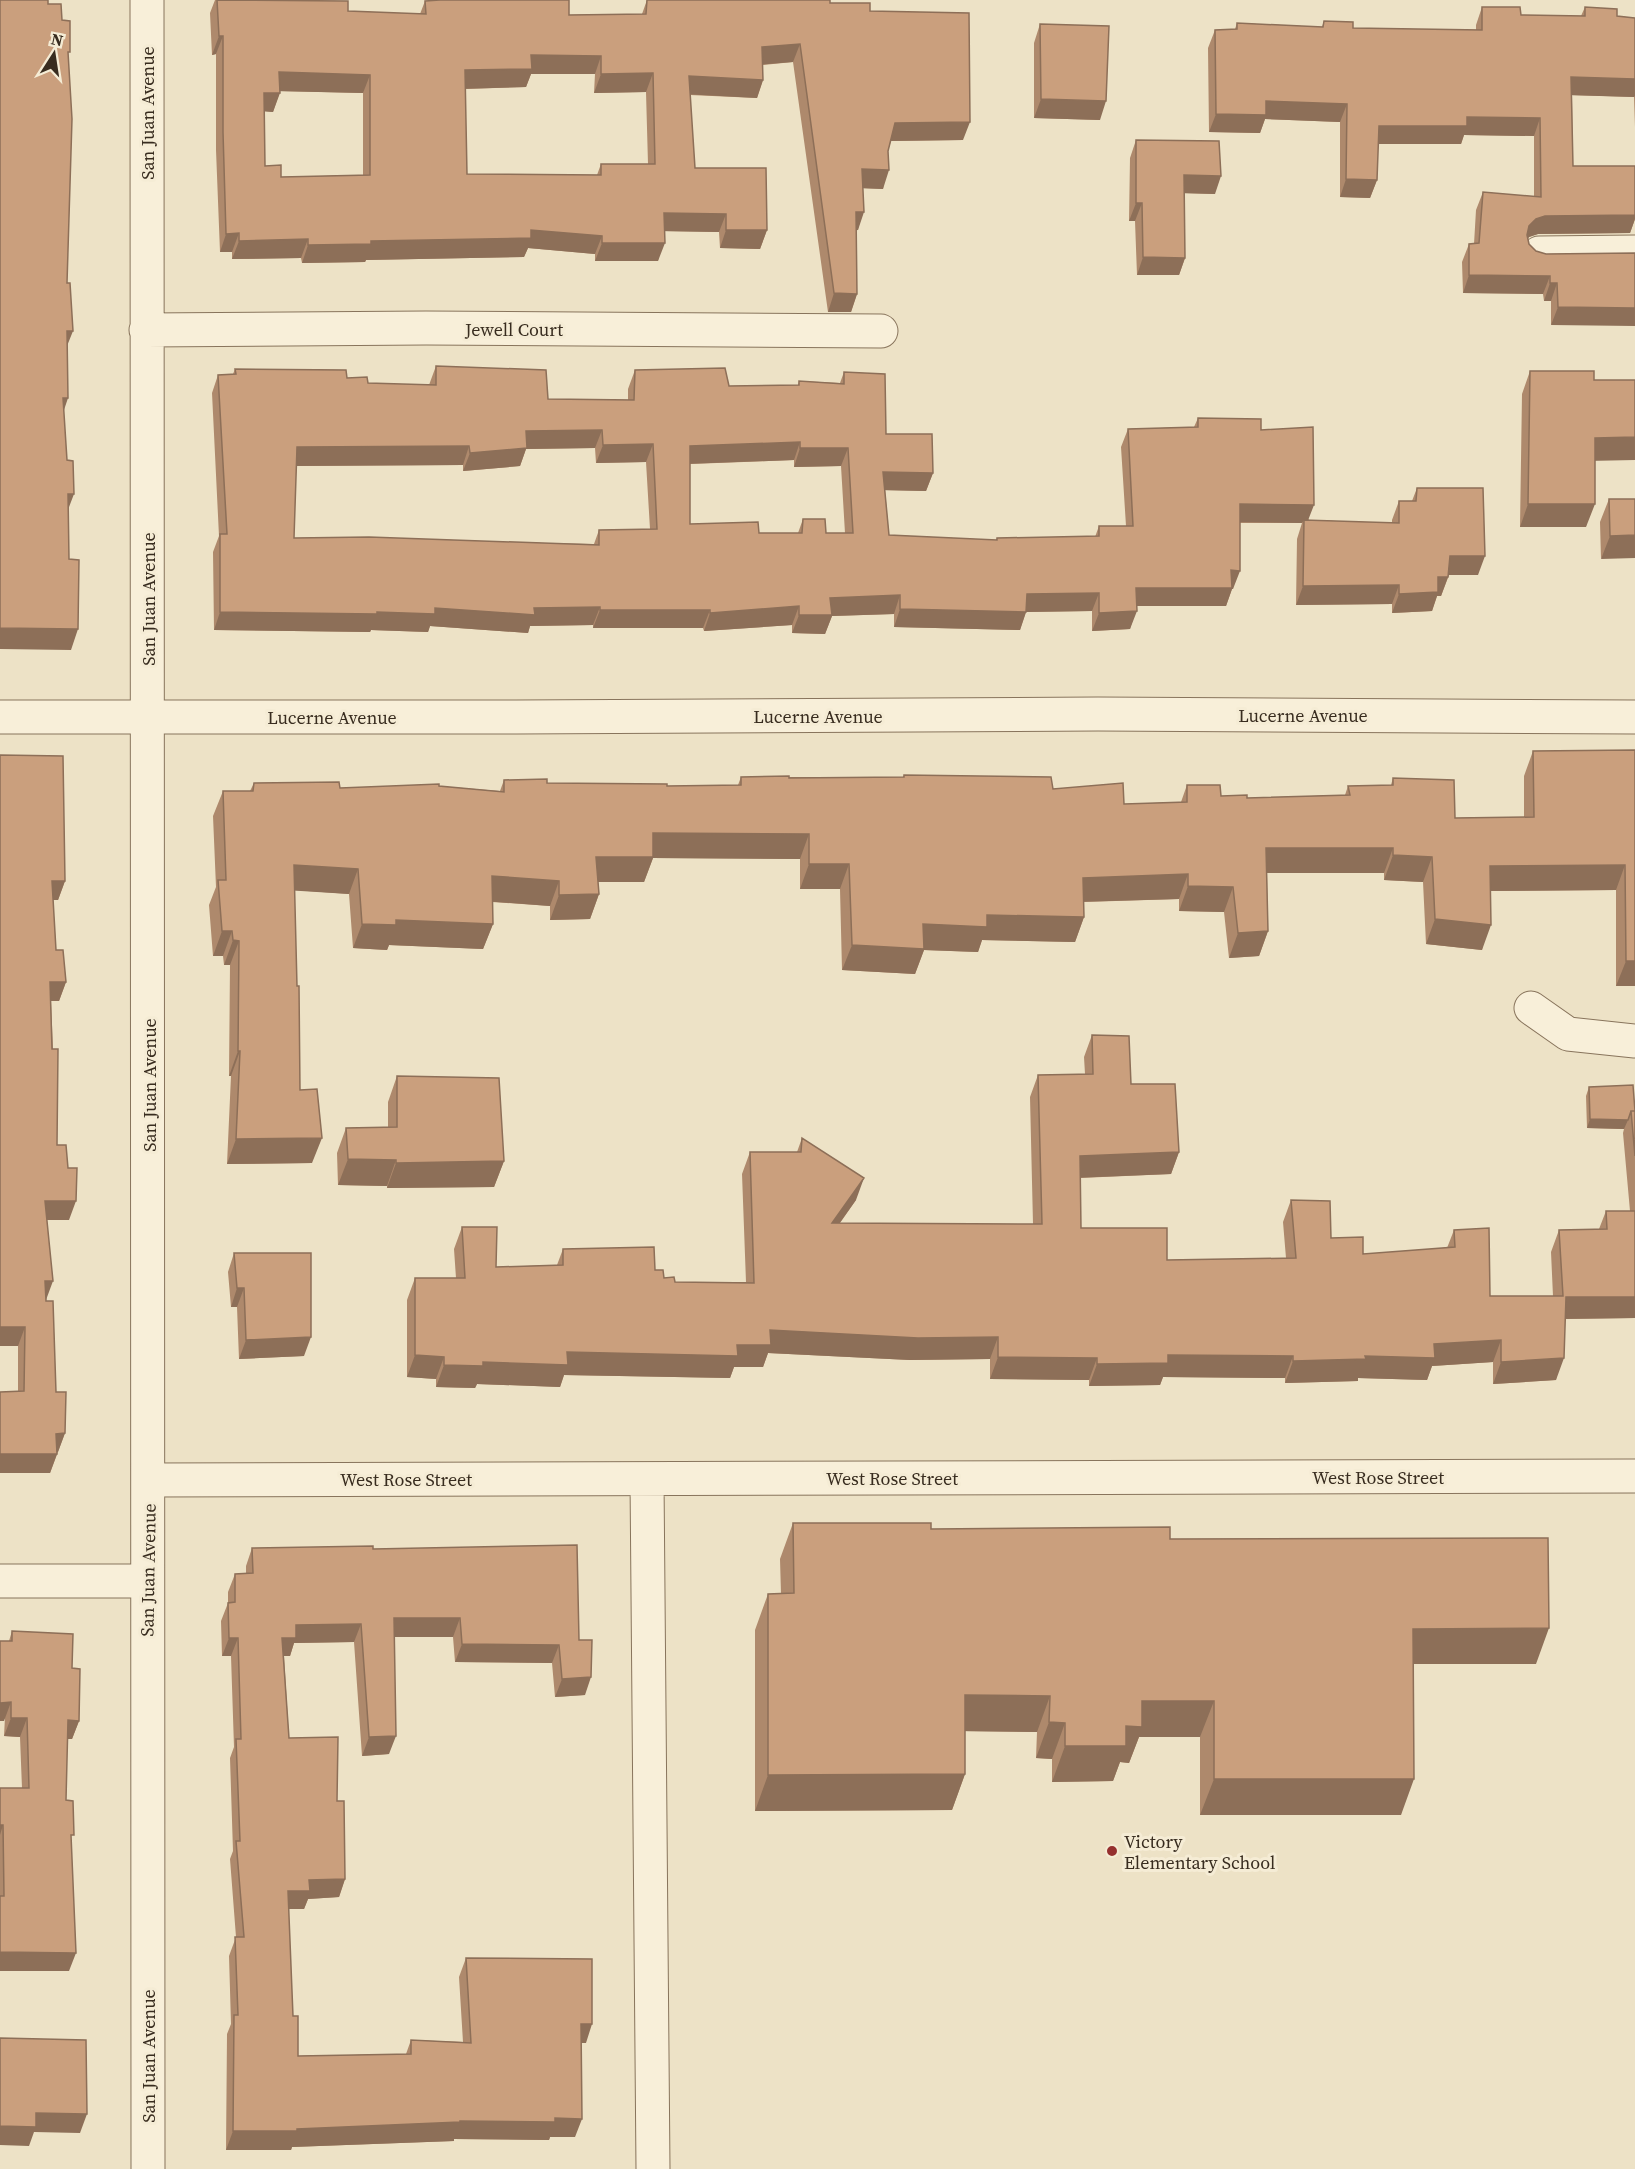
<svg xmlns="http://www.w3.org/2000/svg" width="1635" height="2169" font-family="'Source Serif 4',serif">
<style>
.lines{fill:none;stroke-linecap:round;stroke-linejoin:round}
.minor-casing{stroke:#88745c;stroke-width:35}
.minor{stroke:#f8efd9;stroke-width:33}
.wall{fill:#ae896c;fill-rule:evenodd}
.shaded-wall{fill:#8d6f58}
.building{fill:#ca9f7d;stroke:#8d6f58;stroke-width:1.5;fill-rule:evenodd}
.poi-dot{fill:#95302e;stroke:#f5ecd5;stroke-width:2}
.labels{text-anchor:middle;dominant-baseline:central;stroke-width:6;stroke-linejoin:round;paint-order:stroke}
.street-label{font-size:18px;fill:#382c1f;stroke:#f5ecd5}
.poi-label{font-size:18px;fill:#382c1f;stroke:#f5ecd5;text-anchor:start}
</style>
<rect width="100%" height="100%" fill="#ede2c6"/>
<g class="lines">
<g class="minor-casing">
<path id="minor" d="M147,0l1,2169
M1539,253l96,-1
M146,330l280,-2 455,3
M0,717h516l582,-3 537,3
M1531,1008l37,26 67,7
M647,1479l6,690
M149,1480l1486,-4
M0,1581h147"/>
</g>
<use href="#minor" class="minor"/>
</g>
<path class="wall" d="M215,0h94l39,11 72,3 5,-13 144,14 73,-1 5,-14 183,3 40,8 93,129 -72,1 -3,10 -5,38 -20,-1 -5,42h-2l1,64 -6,18h-23l-35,-250 -30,3v15l-6,18 -67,-3 5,73 72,62 -7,19 -40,-1 -1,-16 -55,-1 -6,30h-63v-7l-67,-6 -4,9 -158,3 -1,2 -63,1 -1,-5 -69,1v-7h-12l-4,-102v-96l-4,1 -2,-42zM531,74h64l-1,19 52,-1 2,72h-47l-4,11 -130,-1 -2,-85 61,-2zM280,91l83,2v82l-82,2 -16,-11v-55l8,1z
M1482,7l39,8 60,1 4,-9 32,9 18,2v109l-1,-30 -62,-2 1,71 62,49v4l-5,14 -92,1 -9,3 -1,2 1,5 7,7 10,3 89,-1 -84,72v-24h-7l-1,-7 -80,-1 -1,-31 7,-18h5l2,-34 7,-18 51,5v-61l-70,-1 -3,9h-83l-1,36 -7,18 -30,-1v-75l-75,-3 -5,14 -51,-1 -1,-84 7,-18 20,-1 2,-6 85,4 2,-6 29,7 123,2v-5z
M1040,24l60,96 -66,-2v-75z
M1136,140l79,54 -31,-1 1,65 -6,17h-42l-2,-54h-6l1,-63z
M436,366l112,33 80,1v-11l7,-19 94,16 69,-1 1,-4 41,2 4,-11 42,62 47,39 -7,18 -41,-1 4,45 107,5 1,-2 98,-1 4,-11h27l-5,-79 7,-18 66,-2 4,-9 63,12 48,90 83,3v-3l7,-19h13l5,-13 61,87h-29l-8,21h-4l-5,15 -40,2v-9l-96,1 1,-66 5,-16h-62l-7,66h-1l-6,17h-89l-7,23 -38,2v-20l-66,1 -6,18 -126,-3v-13l-62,2 -7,18 -33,-1v-8l-88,6 -1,-3h-110v-3l-63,1 -2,7 -98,-7 -2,6 -57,-2 -1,2 -156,-2 -1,-78 6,-16 -7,-143 6,-18 15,-1 2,-5 112,9 21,5 61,2zM595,448l1,15 50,-1 4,67 -51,1 -5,14 -300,-6 2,-72 167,-1v6l57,-5 6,-17zM794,460v7l47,-1 4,67h-19l-23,-14 -5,14h-39l-69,-9v-60z
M1530,371l65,90 -9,66h-66l2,-133z
M1609,499h26l-34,60 -1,-37z
M1635,750v236h-19v-96l-125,1 -9,59 -56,-6 -3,-62 -39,-2v-7h-117l1,58 -9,25 -30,2 -5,-46 -45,-1v-12l-95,3v15l-9,25 -93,-2 -4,12 -54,-2 -9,24 -73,-4 -2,-81h-40v-30l-147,-1 -9,24h-46l1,12 -9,25 -40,1v-14l-58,-4 1,22 -10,25 -94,-4 -2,5 -34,-2 -4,-54 -55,-4 6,200 12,73 -85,1 4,-88h-2l1,-111h-6l-1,-9h-10l-4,-51 7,-18 -3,-71 10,-25h27l4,-8 86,5 99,-2 61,5 4,-11 43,3 120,3 71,-1 3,-8h162l1,-2 149,14 71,15 57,-2 6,-17 34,11 26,2 98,-3 3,-9 43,-1 2,-7 62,40 69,-1v-41l9,-25z
M0,755l65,126 -7,19h-5l3,50 10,32 -7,19h-8l6,144 12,75h-22l-1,80 10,92 9,41 -15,40 -32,-82v-45h-18z
M1092,1035l39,49 48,68 -8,22 -91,4 1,50 86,32 119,-2 -3,-36 8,-22 40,38 32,16 84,-6 7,-18 36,66h63l-2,-44 8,-22 40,-1 7,-18h24l-7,-78 1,-4 -37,-1 -1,-32 3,-9 46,24v207l-70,1 -9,61 -63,4v-22l-61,4 -5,14 -69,-2v3l-73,2v-5l-122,-1 -3,8 -71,1v-6l-99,-1v-20l-80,1 -142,-7 -5,14h-29l-4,11 -166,-3 -4,12 -83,-3 -2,4 -39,-1v-8l-29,-2v-77l8,-22h41l-2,-29 8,-22 34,40 61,-2 6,-16 92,21 9,8 11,4h71l-4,-108 8,-22h47l5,-14 54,62 -16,23 193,1 -3,-127 8,-22 47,-1 -1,-17z
M397,1076l107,85 -10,26 -107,1v-2l-49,-1 -1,-32 9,-25 42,-1v-25z
M234,1253l70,103 -65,3 -2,-52h-6l-3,-35z
M793,1523l377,16 366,125h-123l-12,151h-201v-78h-61l-10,26 -9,-1 -7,19 -61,1v-23l-16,-1 1,-26 -72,-1v43l-13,36 -197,1v-181l13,-36h13l-1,-35z
M252,1548l121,1 206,91 6,55 -30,2 -3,-34 -97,-1 -2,-25h-59l-5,117 -27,2 -8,-114 -60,1 -4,13h-6l5,82 48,63 8,78 -6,18 -31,2 -4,10h-16l5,107 5,40 108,-2 5,-14 52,2 -4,-65 7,-19 120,85h-5l-6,94h-25l-1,3 -95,-1v2l-162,6 -1,3h-65l1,-116 4,-10 -2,-68 7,-19 -6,-78 3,-8 -3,-93 4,-11 -3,-91h-9l-1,-35 7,-18v-11l7,-18 11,-1v-7z
M12,1631l60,37 7,53 -7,18h-5l-1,61 5,41 -2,130h-69v-183h22l-2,-51 -16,-1 5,-95z"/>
<path class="shaded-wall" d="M219,36h4l-7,18 -4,1z
M800,44l-7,18 -37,3 6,-18z
M531,55l70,1 -6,18h-64l-5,13 -68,2 7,-19z
M279,72l91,3 -7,18 -90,-2z
M653,73l-7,19 -52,1 7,-19z
M689,76l74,4 -6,18 -74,-4z
M1571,77l64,2v17l-1,1 -69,-2z
M264,93h16l-7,19 -15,-1z
M1041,99l65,2 -6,19 -66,-2z
M1266,101l81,3 -7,18 -75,-3 -5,14 -51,-1 7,-18z
M1467,117l73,1 -6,18 -70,-1 -3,9h-89l7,-18z
M970,122l-7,18 -74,1 6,-18z
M862,169l27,1 -6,19 -27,-1z
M1184,175l37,1 -6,18 -38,-1z
M1346,179l31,1 -7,18 -30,-1z
M1136,203h6l-7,18h-6z
M856,212h8l-6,18 -9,1z
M664,213l62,1 -7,18 -62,-1z
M1635,215v4l-5,14 -92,1 -9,3 -7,7 7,-18 7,-7 9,-3z
M531,230l71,6 -7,18 -67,-6 -4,9 -158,3 -1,2 -63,1 6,-18z
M726,230h41l-7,19 -40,-1z
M239,233l-7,19h-12l6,-18z
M308,239l-7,19 -69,1 7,-18z
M602,243h63l-7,18h-63z
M1143,257l42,1 -6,17h-42z
M1469,275l81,1 -7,18 -80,-1z
M1550,283h7l-6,18h-7z
M834,293l23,1 -6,18h-23z
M1558,307l77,1v18l-84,-1z
M67,331h6l-8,20z
M63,398h5l-7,21z
M602,430l-7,18 -69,1 -6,17 -57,5 7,-18 56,-22z
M1635,437v23l-49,1 9,-23z
M800,442l-6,18 -110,4 6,-18z
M653,444l-7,18 -50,1 7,-18z
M469,446l-6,19 -173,1 7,-19z
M800,448h48l-7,18 -47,1z
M883,472l50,1 -7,18 -50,-1z
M68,494h6l-8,21z
M1240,504l74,1 -7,18 -3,-3 -2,3 -68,-1z
M1528,504h67l-9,23h-66z
M1635,535v23l-34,1 9,-23z
M1450,556h35l-7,19h-35z
M1231,570l9,1 -7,18h-1l-6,17h-97l7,-18z
M1438,577h10l-7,19h-4l-5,15 -40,2 7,-19z
M1399,585l-7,19 -96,1 7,-19z
M1099,593l-7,18 -66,1 -6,18 -126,-3 6,-18 127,-15z
M900,595l-6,19 -62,2 -7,18 -33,-1 7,-18 31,-17z
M799,606l-7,19 -88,6 6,-18z
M600,607l-7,18 -63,1 -2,7 -98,-7 -2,6 -57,-2 -1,2 -156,-2 6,-18h157l58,-4z
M600,610h110l-7,18h-110z
M1137,611l-7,18 -38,2 7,-18z
M0,628l78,1 -7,21 -71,-1z
M653,833l156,1 -9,25 -147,-1 -9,24h-57l9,-25z
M1266,848h127l-9,25h-127z
M1393,855l39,2 -9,25 -39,-2z
M809,864h40l-9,25h-40z
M294,865l64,4 -9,25 -64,-4z
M1625,865l-9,25 -135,1 9,-25z
M1188,874l-9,25 -105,3 9,-24z
M492,876l67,5 -9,25 -67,-5z
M52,881h13l-7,19h-13z
M1188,886l45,1 -9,25 -45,-1z
M599,894l-9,25 -40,1 9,-25z
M987,915l97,2 -9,25 -93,-2 -4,12 -54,-2 -9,24 -73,-4 10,-25 71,-21z
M1435,919l56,6 -9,25 -56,-6z
M396,920l97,4 -10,25 -94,-4 -2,5 -34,-2 9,-24z
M222,931h10l-9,25h-10z
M1268,931l-9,25 -30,2 9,-25z
M233,940l6,1 -9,24h-6z
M1626,961h9v25h-19z
M50,982h16l-7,19h-16z
M238,1051h2l-9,25h-2z
M1590,1119l38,1 -4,9 -37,-1z
M322,1138l-10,25 -85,1 9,-25z
M1179,1152l-8,22 -99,4 8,-22z
M348,1159l48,1 -9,26 -49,-1z
M504,1161l-10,26 -107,1 9,-25z
M864,1178l-8,22 -32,45 8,-22z
M45,1201h31l-7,19h-31z
M45,1281h8l-7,19z
M237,1288h7l-7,19h-6z
M1566,1297h69v21l-77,1z
M0,1327h25l-7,19h-18z
M770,1330l228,7 -8,22 -80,1 -142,-7 -5,14h-29l-4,11 -166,-3 -4,12 -83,-3 -2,4 -39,-1 8,-22 39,-3 84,-10 170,-7z
M311,1337l-7,19 -65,3 7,-19z
M1501,1340l-8,22 -61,4 -5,14 -69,-2v3l-73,2 8,-22 72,-5 69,-12z
M415,1355l29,2 -8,22 -29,-2z
M1168,1355l125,1 -8,22 -122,-1 -3,8 -71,1 8,-22z
M998,1357l99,1 -8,22 -99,-1z
M1564,1358l-8,22 -63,4 8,-22z
M65,1433l-7,19 -9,1 7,-19z
M0,1454h57l-7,19h-50z
M394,1618h66l-7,19h-66z
M361,1624l-7,18 -60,1 -4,13h-14l6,-18 14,-13z
M1549,1628l-13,36h-136l13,-35z
M229,1638h9l-7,18h-9z
M462,1644l97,1 -7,18 -97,-1z
M591,1677l-6,18 -30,2 7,-18z
M965,1695l85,1 -13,36 -85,-1z
M1142,1701h72l-14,36h-61l-10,26 -9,-1 -7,19 -61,1 13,-36 61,-20z
M11,1702l-7,19h-4v-18z
M11,1718h16l-7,19 -16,-1z
M68,1720l11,1 -7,18h-11z
M1049,1722l16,1 -13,36 -16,-1z
M396,1736l-7,18 -27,2 7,-19z
M965,1774l-13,36 -197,1 13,-36z
M1214,1779h200l-13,36h-201z
M0,1825h3l-3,10z
M345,1879l-6,18 -31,2 -4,10h-23l7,-18 21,-11z
M0,1952l76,1 -7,18h-69z
M581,2024h11l-6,19h-12z
M36,2113l51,1 -7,19 -46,-1 -5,14 -29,-1v-19z
M555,2118l27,1 -7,18h-25l-1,3 -95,-1v2l-162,6 -1,3h-65l7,-19 227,-10z"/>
<path class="building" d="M0,0h48v4h13l1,16 8,1v31h-2l4,67 -5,164h3l3,48h-6l1,67h-5l4,62 6,1 1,33h-6l1,65 10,1 -1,69 -78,-1z
M217,0l131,1v10l78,3 -1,-13 15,-1h129v15l77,-1 1,-14h183v3h40v8l99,2 1,109 -75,1 -7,28 1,19 -27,-1 2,43h-8l1,82 -23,-1 -34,-249 -38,3 1,33 -74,-4 6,92h71l1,62h-41v-16l-62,-1 1,30h-63v-7l-71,-6v8l-160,3v3l-63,1v-6l-69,2v-8l-13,1 -3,-102v-96h-4zM531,55l70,1v18l52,-1 2,91h-54v11l-134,-1 -2,-104 67,-1zM279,72l91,3v100l-89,2v-12l-16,1 -1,-73h16z
M1482,7h38l1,8 64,1v-9l32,2v7l18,2v61l-64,-2 2,89h62v49l-90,1 -9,3 -7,7 -2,9 2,9 7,7 10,3 89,-1v55l-77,-1 -1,-24h-7v-7l-81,-1v-31l10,-1 4,-51 58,5 -1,-79 -73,-1v9h-88l-2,54 -31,-1 1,-75 -81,-3v14l-50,-1 -1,-84 22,-1v-6l86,4 1,-6 29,1v6l129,2z
M1040,24l69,2 -3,75 -65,-2z
M1136,140l83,1 2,35 -37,-1 1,83 -42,-1 -1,-54h-6z
M436,366l110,4 2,29 86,1 1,-30 90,-2 4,18 70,-1v-4l45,3v-12l41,2 1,60h46l1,39 -50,-1 6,63 108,5v-2l102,-2v-10h34l-5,-97 70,-2v-9l63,1v11l52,-3 1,78 -74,-1v67l-9,-1 1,18h-96l1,23 -38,2v-20l-72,1 -1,18 -126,-3v-14l-70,3 2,17h-33v-9l-89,7v-3h-110v-3l-66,1 1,7 -100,-7v6l-58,-2v2l-157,-2v-78h7l-9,-159 18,-1 -1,-5 111,1 1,8 20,-1 1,6 68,2zM602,430l1,15 50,-1 4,85 -58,1v15l-230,-8 -75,1 3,-91 172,-1 1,7 57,-5 -1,-17zM800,442v6h48l5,85h-27l-1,-14h-22l-1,14h-43l-1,-11 -68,2v-78z
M1530,371h64v9h41v57l-40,1v66h-67z
M1417,488h66l2,68h-35l-2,21h-10v15l-39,2v-9l-96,1 1,-66 95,3v-22h17z
M1609,499h26v36l-25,1z
M1635,750v211h-9l-1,-96 -135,1 1,59 -56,-6 -3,-62 -39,-2v-7h-127l2,83 -30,2 -5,-46 -45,-1v-12l-105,4 1,39 -97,-2v12l-64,-3 1,25 -72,-4 -3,-81h-40v-30l-156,-1v24h-57l3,37 -40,1v-14l-67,-5 1,48 -97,-4v5l-34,-1 -4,-55 -64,-4 3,121h2l1,104 17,-1 5,49 -86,1 4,-88h-2l1,-110 -6,-1 -1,-9h-10l-4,-51h8l-3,-89h30l1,-8 85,-1 1,6 99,-4v2l65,6v-12l43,-1v4l120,1v2l74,-1v-8l48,-1v2l115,-1v-2l147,2 2,12 70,-6 1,21 63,-2v-17h33l1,11 26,-1v3l103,-3 -2,-9 45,-1v-7l61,2 1,38 79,-1 -1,-66z
M0,755l63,1 2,125h-13l4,69h7l3,32h-16l2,67h6l-1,96h9l2,23h9l-1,33h-31l8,80h-8l1,20h7l3,91h10l-1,41 -9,1 1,20h-57v-62l24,-1 1,-64h-25z
M1092,1035l37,1 2,48h44l4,68 -99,4 1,72h86v32l129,-2 -5,-58 39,1 1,37 32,-1v17l92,-7 -1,-17 35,-2 1,68h73l-4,-66 48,-1 -1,-18h29v86h-69l-2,61 -63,4v-22l-67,4 1,14 -70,-2 1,3 -73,2v-5l-125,-1v8l-71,1v-6l-99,-1v-20l-80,1 -148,-8 1,15h-34l1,11 -171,-4 1,13 -85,-3v4l-39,-1v-8l-29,-2v-77h50l-3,-51h35l-1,40 67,-2v-16l91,-2 1,23h8l1,8 10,-1 1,5 79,1 -4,-131h51l1,-14 62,40 -32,45 210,1 -4,-149 55,-1z
M397,1076l102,2 5,83 -108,2v-3l-48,-1 -2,-31 51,-1z
M1633,1085l2,26h-4l-3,9 -38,-1 -1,-32z
M1631,1111h4v45z
M234,1253h77v84l-65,3 -2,-52h-7z
M793,1523h138v6l239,-2v12l378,-1 1,90 -136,1 1,150h-200v-78h-72v26l-16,-1v20h-61v-23l-16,-1 1,-26 -85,-1v79l-197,1v-181l26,-1z
M577,1545l2,95h13l-1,37 -29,2 -3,-34 -97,-1 -2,-26h-66l2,118 -27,1 -8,-113 -65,1v13h-14l7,100 49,-1 -1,64h7l1,78 -36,1 1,11h-22l5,125h5v40l113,-2v-14l60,3 -5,-85 126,1v65h-11l1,95 -27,-1v4l-95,-1v1l-163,7v2h-64l1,-116h4l-3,-78h9l-8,-96h4l-4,-102h5l-3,-101h-9l-1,-35 7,-1v-28l18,-1 -1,-25 121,-2v3z
M12,1631l61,3 -1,34 8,1 -1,52 -11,-1 -2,80 7,1 1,34h-3l5,118 -76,-1v-56h4l-1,-71h-3v-37h29l-2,-70h-16v-16l-11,1v-62h12z
M0,2038l86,2 1,74 -51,-1v14l-36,-1z"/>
<circle class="poi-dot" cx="1112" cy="1851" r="6"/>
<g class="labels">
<g class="street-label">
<text transform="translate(147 113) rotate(-90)">San Juan Avenue</text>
<text x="514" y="329">Jewell Court</text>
<text transform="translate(148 599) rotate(-90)">San Juan Avenue</text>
<text x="1303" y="715">Lucerne Avenue</text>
<text x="818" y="716">Lucerne Avenue</text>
<text x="332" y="717">Lucerne Avenue</text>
<text transform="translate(149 1085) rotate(-90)">San Juan Avenue</text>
<text x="1378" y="1477">West Rose Street</text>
<text x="892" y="1478">West Rose Street</text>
<text x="406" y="1479">West Rose Street</text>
<text transform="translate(148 1570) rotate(-89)">San Juan Avenue</text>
<text transform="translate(148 2056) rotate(-90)">San Juan Avenue</text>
</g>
<g class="poi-label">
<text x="1124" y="1841">Victory<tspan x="1124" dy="21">Elementary School</tspan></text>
</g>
</g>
<g transform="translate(54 54) rotate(12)" stroke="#f5ecd5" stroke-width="4.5" paint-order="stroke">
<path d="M0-4.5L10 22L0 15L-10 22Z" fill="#382c1f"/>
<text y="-9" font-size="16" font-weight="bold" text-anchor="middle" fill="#382c1f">N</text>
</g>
</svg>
